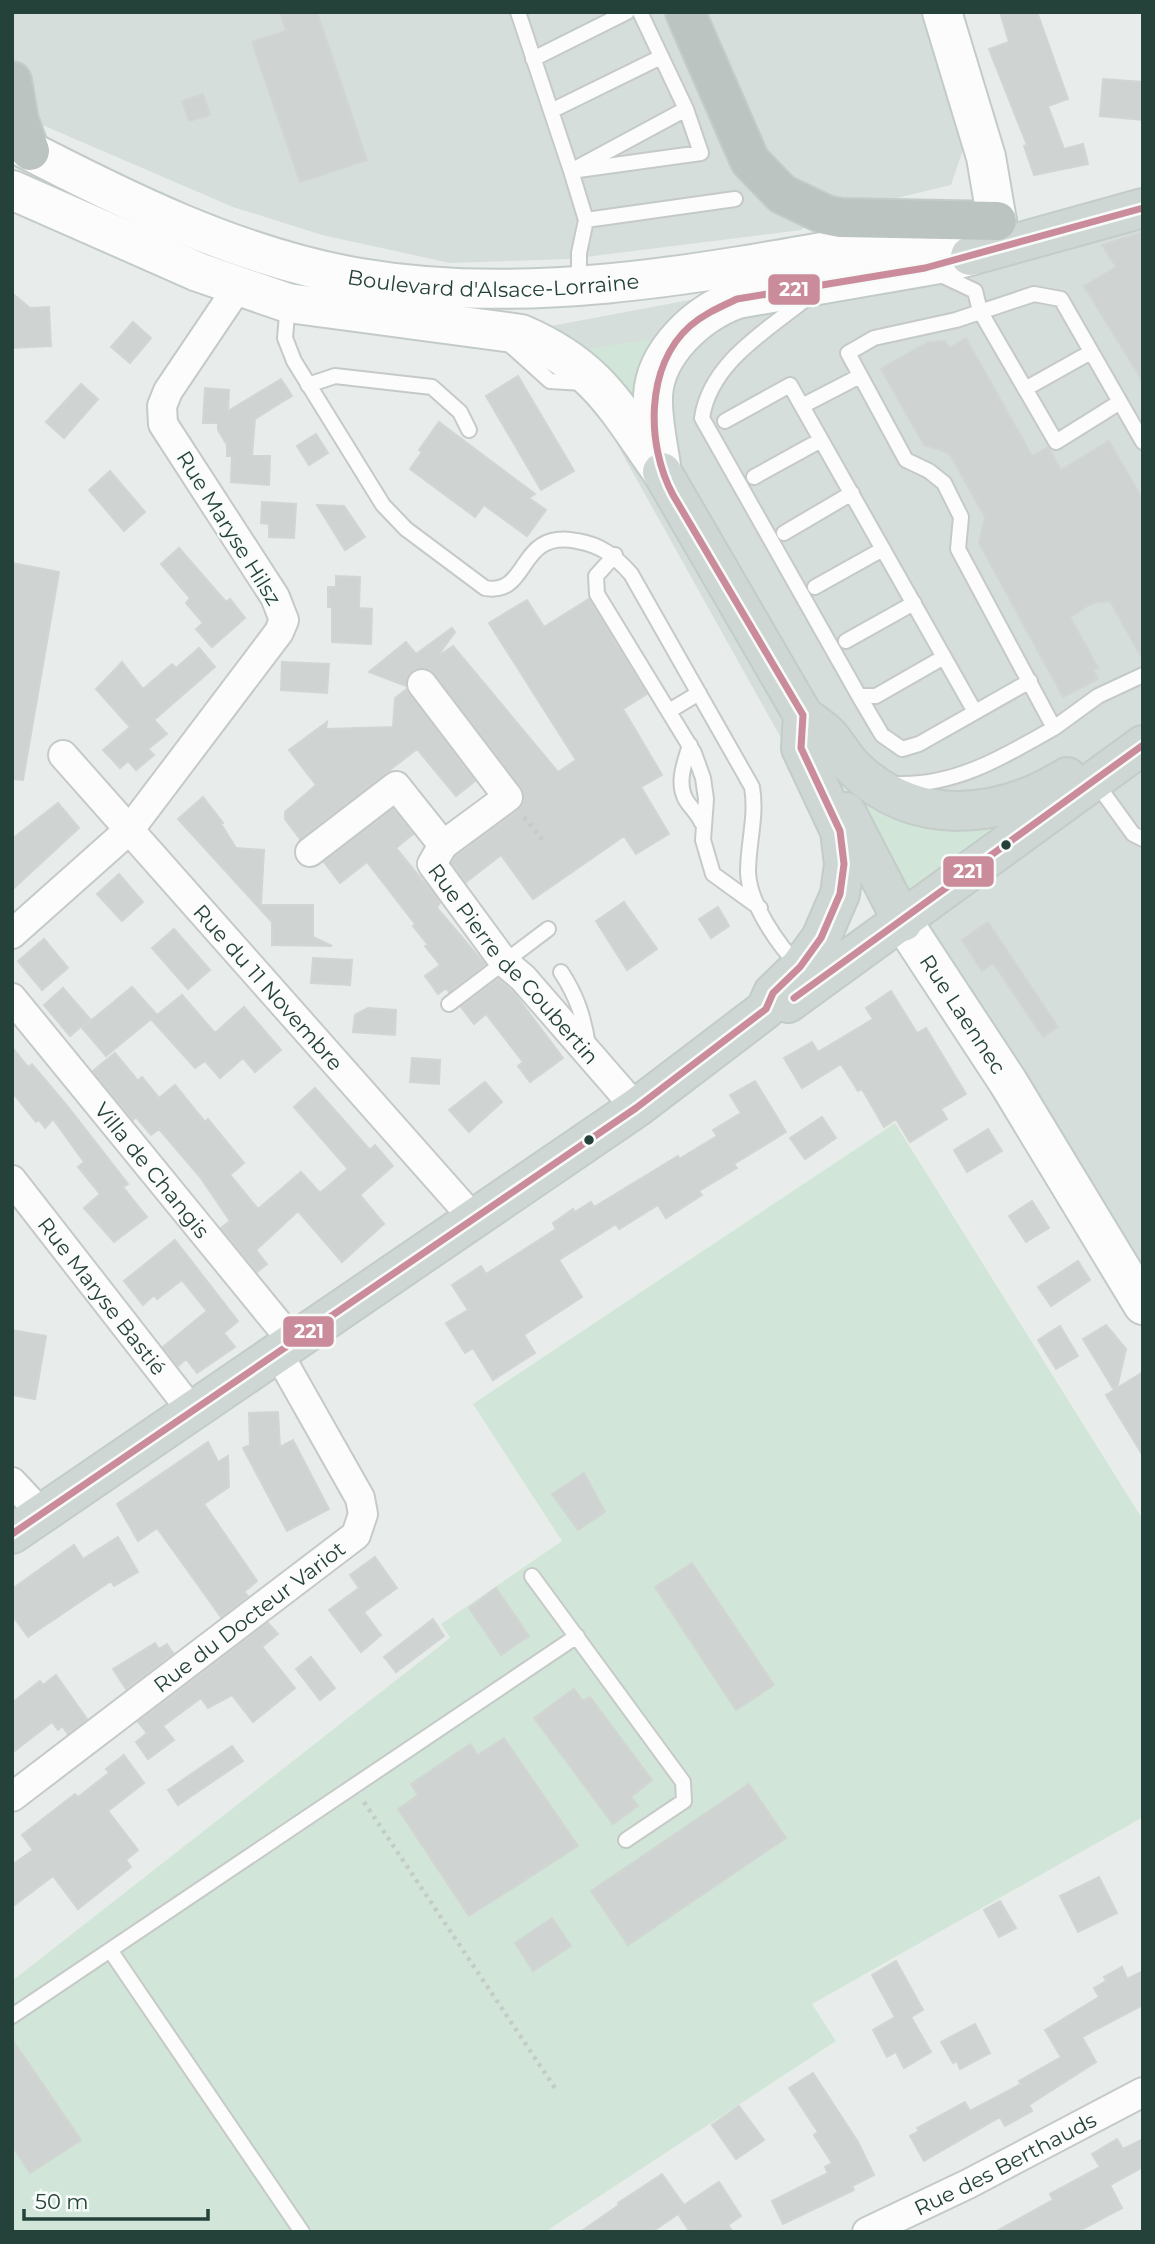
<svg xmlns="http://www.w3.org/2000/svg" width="1155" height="2244" font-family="Montserrat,sans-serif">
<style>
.built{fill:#d6dedb}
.green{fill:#d1e6d8}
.building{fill:#cfd4d2;stroke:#d1d6d4;stroke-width:2}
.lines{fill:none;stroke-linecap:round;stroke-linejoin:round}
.lane-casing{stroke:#c5cac8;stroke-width:18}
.street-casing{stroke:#c5cac8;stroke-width:32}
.secondary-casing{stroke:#c3cbc8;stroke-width:42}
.primary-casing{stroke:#c3ccc9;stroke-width:42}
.highway-casing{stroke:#c3ccc9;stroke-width:42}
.path{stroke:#c3ccca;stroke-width:4.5;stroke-dasharray:3.5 5;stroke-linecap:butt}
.lane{stroke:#fcfcfc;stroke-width:14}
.street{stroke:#fcfcfc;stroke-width:28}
.secondary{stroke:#fcfcfc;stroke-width:38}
.primary{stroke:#cfd7d5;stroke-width:38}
.highway{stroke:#bcc4c2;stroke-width:38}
.bus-1-casing{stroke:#f7fbf9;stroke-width:12}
.bus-1{stroke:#ca8c9a;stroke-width:7}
.bus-dot{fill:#24423a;stroke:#f7fbf9;stroke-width:2.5}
.labels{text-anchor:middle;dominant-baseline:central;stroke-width:5;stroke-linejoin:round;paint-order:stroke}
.street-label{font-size:21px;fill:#24423a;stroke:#f7fbf9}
.line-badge{stroke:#f7fbf9;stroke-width:2.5}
.badge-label{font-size:19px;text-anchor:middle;font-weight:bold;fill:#fff}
</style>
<rect width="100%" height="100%" fill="#e8edeb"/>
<path class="built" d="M12,12h910l44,129 -15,44 -58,14 -58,4 -34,27 -231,29 -120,4 -128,-28 -89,-28 -221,-95z
M1143,189v1089l-256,-350 -336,-602 288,-54z"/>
<path class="green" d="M666,337l-28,81 -57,-68z
M841,786l110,43 53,-4 -101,82z
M895,1123l248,397v297l-331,187 24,37 -291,191h-533v-251l438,-343 -9,-14 121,-83 -89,-137z"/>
<path class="building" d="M280,12h37l50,148 -67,22 -48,-140 34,-11z
M1000,12h37l31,87 -20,7 16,43 19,-5 5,20 -54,11 -10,-29 3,-1 -38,-96 20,-7z
M1103,79l40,3v38l-43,-4z
M203,94l7,21 -21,6 -7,-20z
M1143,232v150l-59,-96 32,-19 -14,-22z
M12,293l18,15 19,-1 2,39 -39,2z
M133,322l18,16 -21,25 -19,-16z
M966,338l66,118 16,-9 13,23 48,-29 34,59v160l-33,-59 -17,2 -23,14 28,51 -5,2 5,9 -35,18 -84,-154 6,-26 -36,-64 -25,-8 -43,-76 46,-26 18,-2 4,7z
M518,376l56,95 -33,19 -55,-94z
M281,379l11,17 -20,12 -1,-3v4l-16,10 -3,37h18l-1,29 -38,-3 1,-26h-5v-11l-9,-15v-7h-15l2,-35 24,2 -1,21z
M81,384l17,15 -34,39 -18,-16z
M439,422l96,72 -6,4 17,12 -19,26 -43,-31 -9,12 -65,-48 12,-17 -3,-2z
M316,434l12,19 -19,12 -12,-19z
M110,471l35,41 -21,19 -35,-41z
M262,502l34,2 -2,34 -25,-1v-13l-8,-1z
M317,505l27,1 21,31 -20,13z
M179,548l47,54 4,-3 15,19 -33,29 -16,-18 7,-6 -17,-20 4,-5 -29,-34z
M12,563l47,9 -36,208 -11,-1z
M336,576l24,1 -1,31 13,1 -1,35 -39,-2v-35h-4v-20h8z
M589,599l58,95 -24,15 39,66 -21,12 28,47 -33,20 -12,-18 -91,63 -32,-44 -35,27 -14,-19 4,-7 62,-46 5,-7 -1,-15 -93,-119 -16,1 -7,16 -37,-14 37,-30 10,12 36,-26 3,4 -18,25 16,-11 105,126 18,-12 -87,-137 38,-23 17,27z
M199,648l16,19 -61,53 13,14 -19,15 6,6 -18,15 -8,-9 -8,7 -17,-18 27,-23 -34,-38 26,-27 21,27 29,-25 4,4z
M282,662l47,2 -2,29 -46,-3z
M407,689l68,92 -19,15 -39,-47 -117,90 -15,-20v-7l31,-27 -27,-35 38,-28 -1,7 67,-2 2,-29z
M203,797l20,26 -2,1 15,24 28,2 -3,55h52v32l19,9 -60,-1v-23l-94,-103z
M58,803l21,25 -67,62v-51z
M393,809l20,25 -17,14 44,54 -3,6 48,56 -36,28 -3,-4 -8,6 -13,-18 15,-11 -15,-19 3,-1 -15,-19 2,-2 -48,-62 -27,21 -16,-21z
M119,874l24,28 -21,19 -25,-27z
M624,902l33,47 -30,21 -31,-49z
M718,907l11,19 -18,12 -12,-19z
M988,922l70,105 -15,10 -50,-74 -11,8 -20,-31z
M174,929l36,41 -22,19 -36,-41z
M44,939l24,29 -26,22 -24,-29z
M313,958l39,2 -2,25 -39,-2z
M498,979l16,14 49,65 -33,24 -12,-16 5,-4 -37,-48 -12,10 -13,-17z
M132,987l25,28 25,-20 33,38 29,-26 37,43 -26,22 -12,-14 -23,20 -15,-17 -10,7 -44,-49 -45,37 -24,-28z
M63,988l27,31 -20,17 -26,-31z
M891,991l26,42 9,-5 40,66 -25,15 6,10 -37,23 -14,-23 -12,8 -22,-38 -4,2 -17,-27 -39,24 -18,-30 28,-16 6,10 55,-33 -7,-11z
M368,1008l28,2 -1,25 -42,-3 2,-17z
M12,1047l16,20 4,-3 36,43 60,77 -5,3 24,30 -33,25 -30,-34 16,-14 -22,-27 6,-5 -31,-43 -8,9 -6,-8 -3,2 -24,-30z
M115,1053l23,28 4,-4 17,21 16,-13 30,37 3,-3 36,44 -14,12 28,34 43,-37 19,21 28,-24 -54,-62 21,-19 55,62 5,-5 18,21 -33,29 24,29 -42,38 -44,-51 -42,39 11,14 -10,8 -36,-44 9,-7 -30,-44 -41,-48 -8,6 -15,-18 -3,3 -40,-49z
M412,1058l28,2 -1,24 -29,-2z
M755,1081l31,51 -52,32 3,4 -38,23 3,4 -36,23 -8,-13 -39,24 -3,-5 -57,36 23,37 -58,38 11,18 -42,27 -20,-32 -8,5 -19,-30 22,-13 -16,-25 29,-19 5,8 70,-45 -3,-6 20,-14 2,3 16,-10 3,5 84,-51 1,3 38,-23 -4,-6 28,-17 -11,-18z
M485,1082l17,20 -33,30 -20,-22z
M822,1117l14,21 -31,21 -15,-21z
M988,1129l14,22 -35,21 -13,-22z
M1032,1201l17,27 -23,14 -17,-26z
M175,1240l63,81 -14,12 11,14 -38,26 -11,-14 -8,7 -15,-19 44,-36 -25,-31 -25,19 -3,-4 -11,10 -19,-24z
M1078,1261l12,19 -39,26 -13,-19z
M1106,1325l20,24 -9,39 26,-16v84l-37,-61 8,-5 -31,-51z
M1060,1326l18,30 -22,13 -18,-29z
M12,1330l34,6 -11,63 -23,-4z
M278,1412l2,35 13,-7 36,69 -42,22 -44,-83 7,-3 -1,-32z
M208,1442l10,20 10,-6 1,31 -25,17 53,77 -13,11 4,4 -27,21 -64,-89 -19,13 -21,-37z
M584,1473l21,39 -27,18 -26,-36z
M118,1537l20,35 -24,14 -3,-5 -83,56 -16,-22v-26l62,-44 9,14z
M375,1557l22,31 -33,24 17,23 -20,17 -32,-42 30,-22 -9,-13z
M692,1563l82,122 -38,25 -81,-123z
M496,1588l33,48 -28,19 -32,-47z
M433,1619l11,17 -48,36 -12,-15z
M268,1623l10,11 -16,13 33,41 -42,34 -21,-27 -24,13 -7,-10 -38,28 11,14 -26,19 -12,-17 11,-9 -9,-11z
M155,1643l4,6 8,-5 6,9 -47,36 -13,-20z
M311,1657l24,31 -15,12 -24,-31z
M56,1675l31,44 -19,15 -6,-8 -4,4 -6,-8 -40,31v-50l28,-22 3,4z
M574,1689l9,12 7,-4 62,83 -21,17 7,9 -25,18 -79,-106z
M504,1738l74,108 -109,70 -71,-107 20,-14 -7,-11 59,-40 8,11z
M232,1746l11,15 -65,44 -10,-15z
M124,1755l20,28 -36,28 30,39 -12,10 5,7 -53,42 -25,-33 -41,31v-42l21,-15 -11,-15 53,-41 3,3 31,-24 -3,-4z
M749,1784l37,54 -158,107 -37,-54z
M1099,1877l18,36 -39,19 -18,-36z
M1000,1901l16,27 -17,9 -15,-27z
M552,1918l19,28 -38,25 -18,-28z
M896,1961l27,49 -12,7 20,35 -27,16 -8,-16 -9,5 -14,-27 22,-13 -23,-42z
M1122,1967l5,12 16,-8v34l-61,32 14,25 -67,43 3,6 -27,15 -5,-9 -76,44 -14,-25 9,-5 -2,-3 48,-26 5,9 51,-27 -2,-3 42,-24 -16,-27 54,-33 -5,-9 12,-7 -2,-4z
M975,2024l15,29 -30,16 -3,-8 -4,2 -12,-21z
M12,2039l69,101 -51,33 -18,-27z
M813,2073l45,69 16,33 -22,11 2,4 -71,34 -11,-23 56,-28 -3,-6 7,-4 -18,-28 4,-3 -29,-44z
M739,2106l25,34 -28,19 -24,-34z
M1117,2139l6,10 20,-10v28l-33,18 12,23 -45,24h-82l58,-32 -3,-6 50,-27 -8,-13z
M662,2174l22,31 35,-23 22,34 -13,9 5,7h-43l-12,-18 -26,18h-72l39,-27 -1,-2z"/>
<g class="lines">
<g class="lane-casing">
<path id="lane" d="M518,12l53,159 130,-18 -15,-44 -46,-97
M533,59l94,-47
M551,111l110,-54
M586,220l-15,-49 115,-62
M937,273l38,18 5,20 76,131 64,-40
M579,285v-32l7,-33 149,-21
M807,298c-41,33 -97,65 -105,120l157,278 23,39 20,14 17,-5 111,-63
M288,303l-3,35 9,23 89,144 23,24 79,59c46,8 31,-59 92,-47 24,4 38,15 54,33l121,213c5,29 -4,56 -4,85 1,31 30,73 51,94
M510,345l40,36 34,2
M308,385l27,-9 97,11 28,25 9,18
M1025,389l66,-37
M802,406l58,-30
M725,421l65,-36 185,327
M1143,442l-82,-143 -27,-5 -78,26 -82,18 -26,15 58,107 23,11 15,12 17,34 -3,32 96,179 44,-32 45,-21
M754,477l67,-37
M784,533l68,-40
M615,555l-19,21 1,18 97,159 9,25 3,21 -3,41 10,34 47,34
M815,587l68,-38
M846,641l68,-38
M859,696h17l68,-39
M669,711l30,-18
M690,745c-5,17 -14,37 -4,55 5,8 12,14 16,23
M1094,780l39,54 10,5
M898,784c58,2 107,-28 156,-56
M561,972c16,24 23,46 27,74
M449,1004l99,-75
M532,1576l151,206 1,19 -58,39
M110,1950l192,282
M12,2016l565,-380"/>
</g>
<g class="street-casing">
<g id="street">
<path id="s1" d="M422,684l86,113 -65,48 -11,19 72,98 19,16 113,130"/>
<path id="s2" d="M63,755l411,464"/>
<path d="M310,852l86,-66 47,59"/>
<path d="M12,934l118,-105 149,-197 5,-12 -9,-23 -112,-173 -1,-18 6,-15 70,-104"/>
<path id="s3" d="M12,998l281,344"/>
<path id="s4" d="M12,1180l180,231"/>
<path d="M12,1482l30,32"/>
<path id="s5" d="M12,1797l344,-262 7,-21 -3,-16 -82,-145"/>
<path id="s6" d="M867,2232l101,-48 175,-92"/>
</g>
</g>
<g class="secondary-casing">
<g id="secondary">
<path id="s7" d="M12,142c110,57 225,115 348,136 194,33 395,-16 586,-48"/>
<path d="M12,190l186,82 90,31 233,31c77,33 95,73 141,138"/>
<path d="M661,466c-3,-22 -9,-47 -8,-70 2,-44 45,-83 84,-97l202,-35 31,-8 19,-17 8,-18 -11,-64 -44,-145"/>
<path id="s8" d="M903,922l105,160 135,223"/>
</g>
</g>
<g class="primary-casing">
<path id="primary" d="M970,256l173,-48
M662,472l141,243 6,25
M803,715c8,7 18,13 25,20 10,11 16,24 27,34 61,59 145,50 212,8
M846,812l57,110
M788,1003l355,-258
M12,1534l624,-426 130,-99 7,-16 27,-26 21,-29 19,-44 4,-30 -4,-33 -39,-83 2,-33"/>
</g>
<g class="highway-casing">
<path id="highway" d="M685,12l65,149 32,33 44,21 15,3 156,3
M12,81l7,40 11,30"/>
</g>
<path class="path" d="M524,817l21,26
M364,1802l191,286"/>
<use href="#lane" class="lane"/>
<use href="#street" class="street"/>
<use href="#secondary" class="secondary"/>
<use href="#primary" class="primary"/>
<use href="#highway" class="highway"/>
<g class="bus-1-casing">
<path id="bus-1" d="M794,998l349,-253
M12,1534l624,-426 130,-99 7,-16 27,-26 21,-29 19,-44 4,-30 -4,-33 -39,-83 2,-33 -130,-220c-27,-50 -28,-129 17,-169 14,-12 30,-19 47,-27l188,-31 218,-60"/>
</g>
<use href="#bus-1" class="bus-1"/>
</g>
<g class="bus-dot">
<circle cx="1006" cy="845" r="6"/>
<circle cx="589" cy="1140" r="6"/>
</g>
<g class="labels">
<g class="street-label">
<text stroke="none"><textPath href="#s7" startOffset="509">Boulevard d'Alsace-Lorraine</textPath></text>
<text transform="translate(229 528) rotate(58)">Rue Maryse Hilsz</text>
<text stroke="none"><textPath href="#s1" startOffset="374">Rue Pierre de Coubertin</textPath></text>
<text stroke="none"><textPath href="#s2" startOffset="310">Rue du 11 Novembre</textPath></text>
<text stroke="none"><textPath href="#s8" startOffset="110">Rue Laennec</textPath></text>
<text stroke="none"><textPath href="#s3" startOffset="222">Villa de Changis</textPath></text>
<text stroke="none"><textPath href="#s4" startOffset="147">Rue Maryse Bastié</textPath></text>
<text stroke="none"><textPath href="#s5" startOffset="298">Rue du Docteur Variot</textPath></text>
<text stroke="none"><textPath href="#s6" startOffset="154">Rue des Berthauds</textPath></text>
</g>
</g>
<g class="line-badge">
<rect x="767" y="273" width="54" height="33" rx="7" fill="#ca8c9a"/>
<rect x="942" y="855" width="53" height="33" rx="7" fill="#ca8c9a"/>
<rect x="282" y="1315" width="53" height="33" rx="7" fill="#ca8c9a"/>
</g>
<g class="badge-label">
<text x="794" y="296">221</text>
<text x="968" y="878">221</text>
<text x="309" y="1338">221</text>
</g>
<rect width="1155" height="2244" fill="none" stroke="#24423a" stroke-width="28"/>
<path d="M24 2209v10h184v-10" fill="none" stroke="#24423a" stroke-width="3.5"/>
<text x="35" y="2209" font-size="21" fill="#24423a" stroke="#f7fbf9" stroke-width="5" paint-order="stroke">50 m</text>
</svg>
